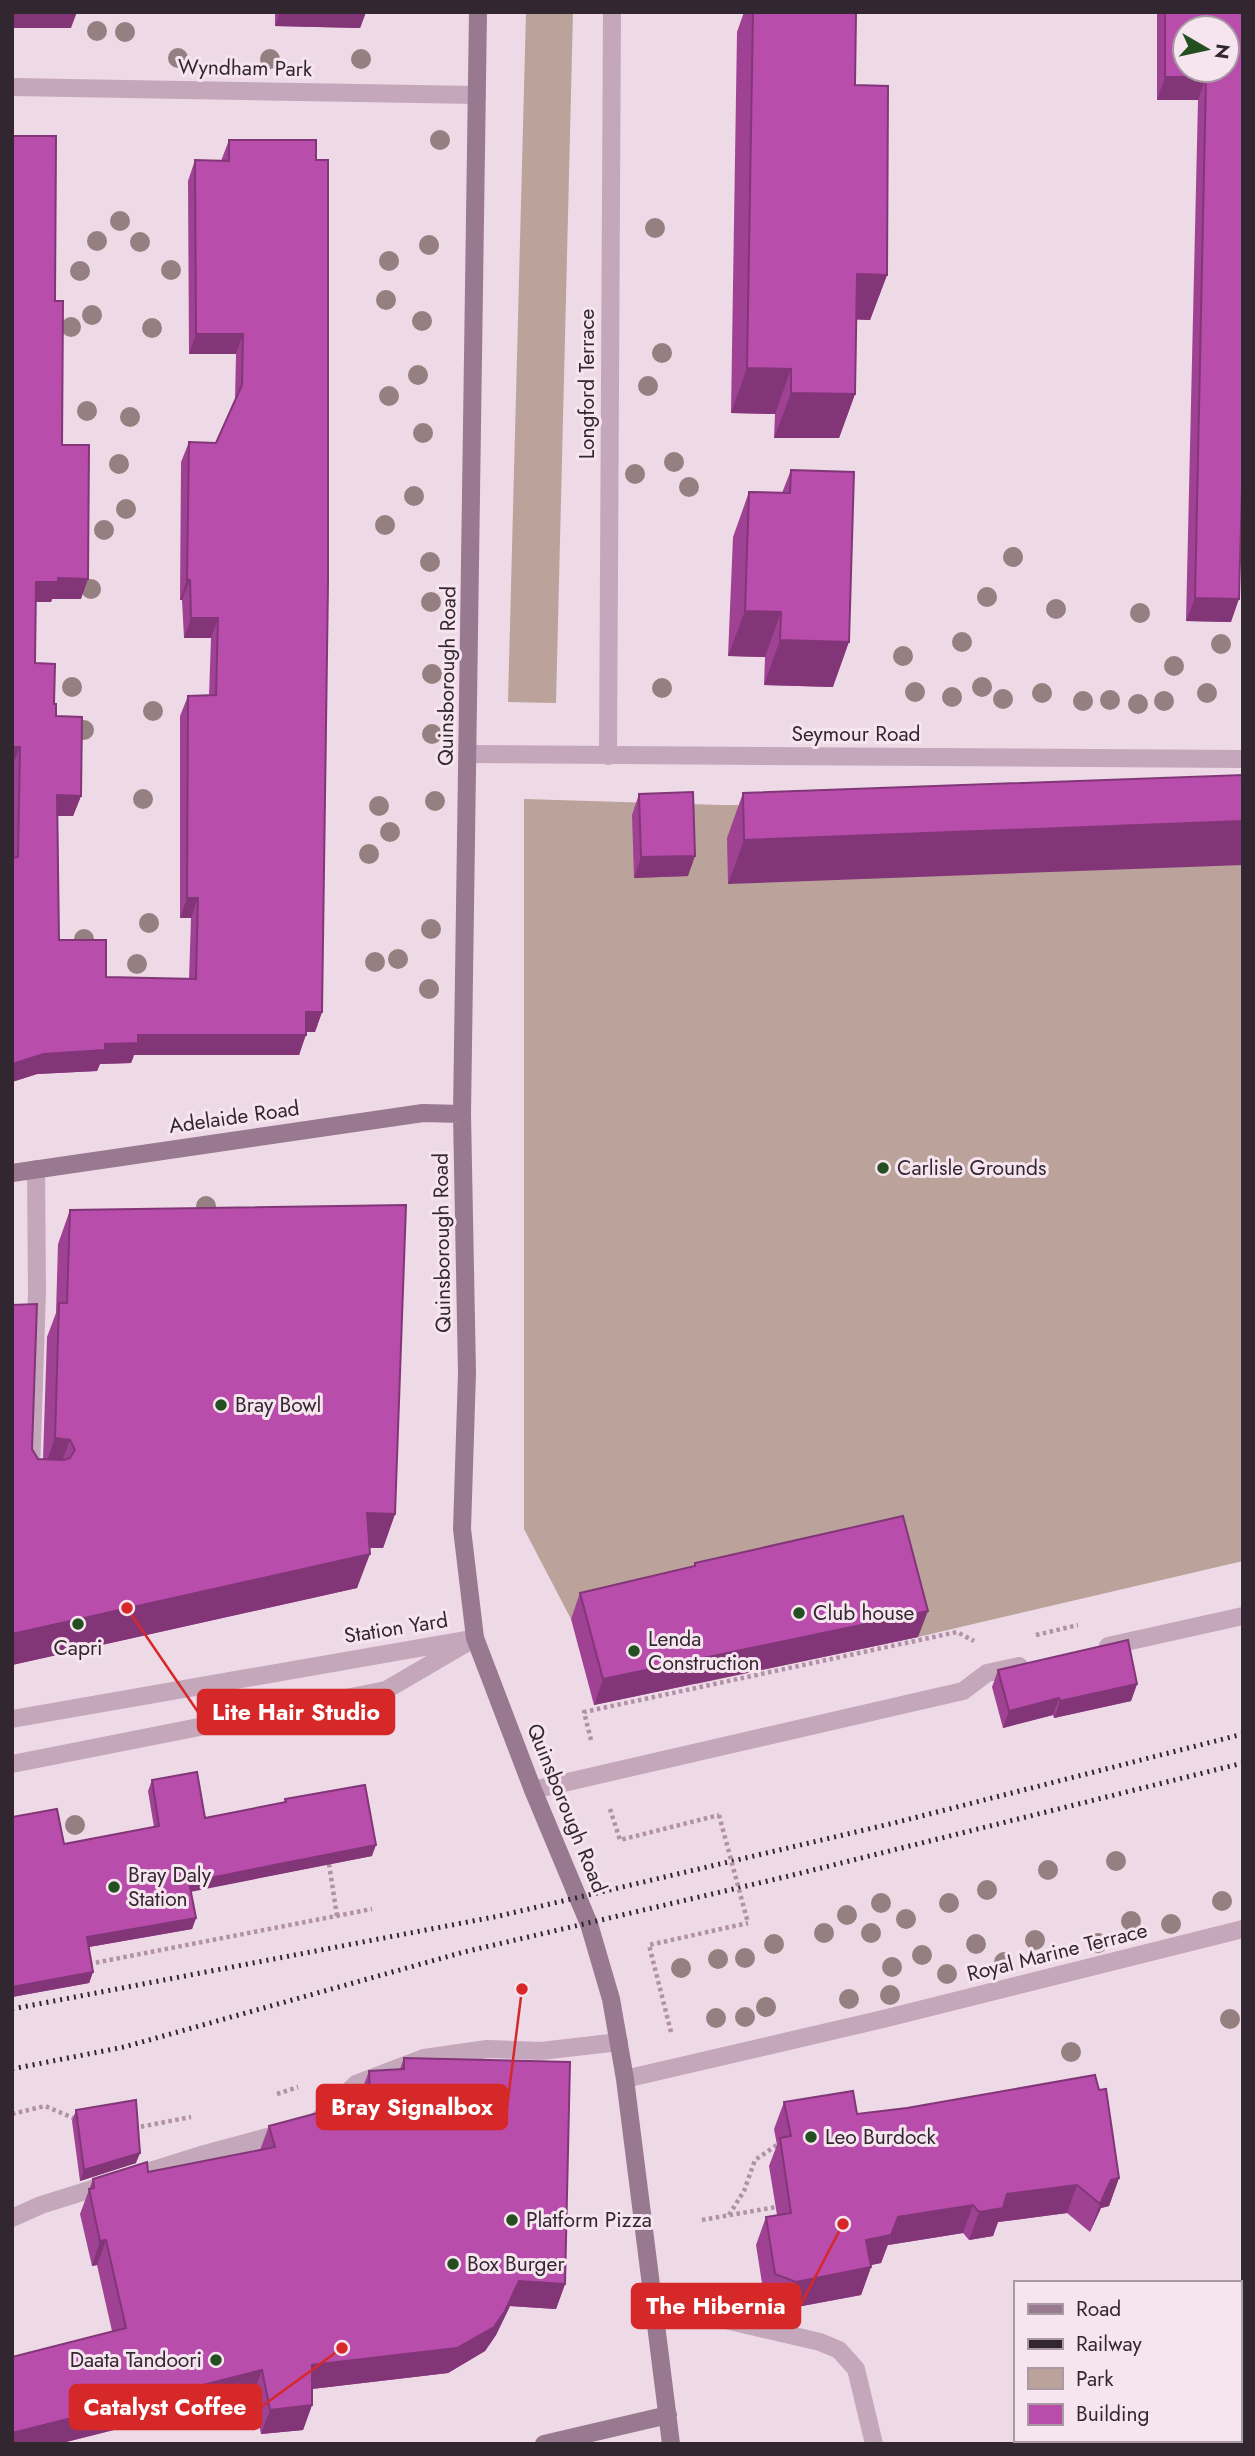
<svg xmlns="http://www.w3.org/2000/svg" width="1255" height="2456" font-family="Jost,sans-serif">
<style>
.green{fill:#bba29b}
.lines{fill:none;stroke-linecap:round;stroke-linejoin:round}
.path{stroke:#b091a7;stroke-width:4.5;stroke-dasharray:3.5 3.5;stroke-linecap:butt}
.lane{stroke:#c5a7bb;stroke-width:18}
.street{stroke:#c5a7bb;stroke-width:18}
.secondary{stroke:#987990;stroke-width:18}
.rail{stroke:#322730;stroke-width:5;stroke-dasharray:2 5;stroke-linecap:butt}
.path-bridge{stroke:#b091a7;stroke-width:4.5;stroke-dasharray:3.5 3.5;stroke-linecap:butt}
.tree{fill:#957f80}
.wall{fill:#9f4294}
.shaded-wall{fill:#823678}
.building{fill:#b94dac;stroke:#823678;stroke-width:2;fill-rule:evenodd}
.poi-dot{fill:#244f21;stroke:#f6e5ef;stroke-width:2.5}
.labels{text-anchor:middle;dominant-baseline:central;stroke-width:6;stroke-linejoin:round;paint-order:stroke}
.street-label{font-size:21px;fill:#322730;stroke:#f6e5ef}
.poi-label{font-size:21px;fill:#322730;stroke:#f6e5ef;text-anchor:start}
.leader{fill:none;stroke:#d62828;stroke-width:2.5}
.callout-dot{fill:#d62828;stroke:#f6e5ef;stroke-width:2.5}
.callout{fill:#d62828;stroke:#d62828;stroke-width:2.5}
.callout-label{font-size:23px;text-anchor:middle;font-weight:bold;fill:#fff}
</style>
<rect width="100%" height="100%" fill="#eed9e6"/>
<path class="green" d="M526,12h47l-17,691 -48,-1z
M524,799l197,6 522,1v755l-325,76 -221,47 -126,-65 -47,-90z"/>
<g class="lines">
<path class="path" d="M1036,1635l42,-10
M591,1740l-7,-28 373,-80 17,9
M610,1809l10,31 99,-25
M329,1864l8,52
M89,1964l283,-55
M671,2032l-22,-87 99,-22
M277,2094l21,-7
M12,2114l33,-8 33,14
M134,2128l57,-11
M729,2215l15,-24 11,-31 22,-15
M702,2220l74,-13"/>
<path class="lane" d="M31,1473l6,-182 -1,-122
M1108,1646l135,-30
M12,1719l453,-79
M12,1764l374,-74 89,-52
M533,1790l430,-99 24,-18 32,-7
M625,2079l258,-60 360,-90
M315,2123l41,-39 68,-26 63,-9 54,2 78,-9
M12,2218l29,-13 160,-50 85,-23
M654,2307l63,11 103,24 19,8 17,19 18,75"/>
<path class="street" d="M12,87l465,8
M468,754l775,5
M608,756l4,-744"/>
<path class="secondary" d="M478,12l-16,1102 5,259 -5,156 13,109 58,152 56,134 22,75 14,80 46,365
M12,1173l411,-60 39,1
M544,2444l124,-29"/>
<path class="rail" d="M12,2009l487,-93 395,-93 349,-89
M12,2069l112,-22 340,-95 325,-76 454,-113"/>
<path class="path-bridge" d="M719,1815l29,108"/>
</g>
<g class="tree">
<circle cx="97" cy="31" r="10"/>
<circle cx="125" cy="32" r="10"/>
<circle cx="178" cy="58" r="10"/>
<circle cx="270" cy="59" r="10"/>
<circle cx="361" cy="59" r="10"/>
<circle cx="440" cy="140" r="10"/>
<circle cx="120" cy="221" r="10"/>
<circle cx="655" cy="228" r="10"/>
<circle cx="97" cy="241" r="10"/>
<circle cx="140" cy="242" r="10"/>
<circle cx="429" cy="245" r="10"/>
<circle cx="389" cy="261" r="10"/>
<circle cx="171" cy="270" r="10"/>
<circle cx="80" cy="271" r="10"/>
<circle cx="386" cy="300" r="10"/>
<circle cx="92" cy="315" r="10"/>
<circle cx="422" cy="321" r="10"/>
<circle cx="71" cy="327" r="10"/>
<circle cx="152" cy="328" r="10"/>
<circle cx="662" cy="353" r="10"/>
<circle cx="418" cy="375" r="10"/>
<circle cx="648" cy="386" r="10"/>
<circle cx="389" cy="396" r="10"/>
<circle cx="87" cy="411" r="10"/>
<circle cx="130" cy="417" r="10"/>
<circle cx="423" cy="433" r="10"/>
<circle cx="674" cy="462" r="10"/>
<circle cx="119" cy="464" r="10"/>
<circle cx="635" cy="474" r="10"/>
<circle cx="689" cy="487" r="10"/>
<circle cx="414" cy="496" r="10"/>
<circle cx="126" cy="509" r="10"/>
<circle cx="385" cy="525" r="10"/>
<circle cx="104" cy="530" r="10"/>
<circle cx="1013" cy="557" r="10"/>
<circle cx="430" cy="562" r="10"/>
<circle cx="91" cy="589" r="10"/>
<circle cx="987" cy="597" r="10"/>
<circle cx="431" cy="602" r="10"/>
<circle cx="1056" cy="609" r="10"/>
<circle cx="1140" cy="613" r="10"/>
<circle cx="962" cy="642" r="10"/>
<circle cx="1221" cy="644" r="10"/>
<circle cx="903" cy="656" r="10"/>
<circle cx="1174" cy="666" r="10"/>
<circle cx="432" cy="674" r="10"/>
<circle cx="72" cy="687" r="10"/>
<circle cx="982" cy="687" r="10"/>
<circle cx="662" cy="688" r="10"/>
<circle cx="915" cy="692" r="10"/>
<circle cx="1042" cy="693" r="10"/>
<circle cx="1207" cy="693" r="10"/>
<circle cx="952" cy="697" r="10"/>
<circle cx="1003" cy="699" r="10"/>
<circle cx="1110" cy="700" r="10"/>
<circle cx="1083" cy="701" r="10"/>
<circle cx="1164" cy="701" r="10"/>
<circle cx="1138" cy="704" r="10"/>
<circle cx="153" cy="711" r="10"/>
<circle cx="84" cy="730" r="10"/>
<circle cx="432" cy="734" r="10"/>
<circle cx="143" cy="799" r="10"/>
<circle cx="435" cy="801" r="10"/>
<circle cx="379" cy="806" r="10"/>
<circle cx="390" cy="832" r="10"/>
<circle cx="369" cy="854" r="10"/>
<circle cx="149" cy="923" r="10"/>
<circle cx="431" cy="929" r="10"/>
<circle cx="84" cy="939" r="10"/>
<circle cx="398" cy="959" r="10"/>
<circle cx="375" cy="962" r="10"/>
<circle cx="137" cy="964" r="10"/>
<circle cx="429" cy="989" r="10"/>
<circle cx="206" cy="1206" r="10"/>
<circle cx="75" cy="1825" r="10"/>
<circle cx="1116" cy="1861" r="10"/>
<circle cx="1048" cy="1870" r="10"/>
<circle cx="987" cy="1890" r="10"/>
<circle cx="1222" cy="1901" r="10"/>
<circle cx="881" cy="1903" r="10"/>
<circle cx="949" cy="1903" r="10"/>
<circle cx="847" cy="1915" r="10"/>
<circle cx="906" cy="1919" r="10"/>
<circle cx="1131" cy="1921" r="10"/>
<circle cx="1171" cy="1924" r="10"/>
<circle cx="824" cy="1933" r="10"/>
<circle cx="871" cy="1933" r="10"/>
<circle cx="1035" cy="1940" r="10"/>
<circle cx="1098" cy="1943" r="10"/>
<circle cx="774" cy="1944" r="10"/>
<circle cx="976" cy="1944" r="10"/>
<circle cx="922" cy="1955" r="10"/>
<circle cx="745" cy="1958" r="10"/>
<circle cx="718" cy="1959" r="10"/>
<circle cx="1004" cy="1962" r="10"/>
<circle cx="892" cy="1967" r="10"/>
<circle cx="681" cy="1968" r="10"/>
<circle cx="947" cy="1974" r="10"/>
<circle cx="890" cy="1995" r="10"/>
<circle cx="849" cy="1999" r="10"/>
<circle cx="766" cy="2007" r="10"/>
<circle cx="745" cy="2017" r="10"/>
<circle cx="716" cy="2018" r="10"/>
<circle cx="1230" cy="2019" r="10"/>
<circle cx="1071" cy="2052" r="10"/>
</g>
<path class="wall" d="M275,12h91l-6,16 -85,-2z
M744,12h112l-1,73 32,190 -17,45 -14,-1 -1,75 -16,44h-65l1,-24 -44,-1 6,-381z
M1130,12h113l-12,610 -45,-1 12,-521h-41v-87z
M12,136l43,165 7,144 19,154h-29l-1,3h-15l-1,61 19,41 2,12 25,80 -8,20h-15l1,124 47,37 83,2 2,-61h-11v-202l8,-20h21l2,-58h-27l-2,-38h-2l1,-138 8,-20 27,1 19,-42 1,-47h-47l-1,-173 7,-21 26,1 8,-21 93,872 -7,20h-9l-7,23h-165l-3,8 -31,1 -3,7 -60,3 -25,8z
M791,470l42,217 -69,-2 1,-28 -37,-1 5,-119 16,-45 33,1z
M1243,775l-515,109 -1,-46 16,-45z
M639,794l49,82 -54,2 -2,-63z
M70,1210l325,304 -12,34h-14l-12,40 -345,77v-360l20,144 6,10h5l4,-122 9,-24 2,-69z
M695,1563l223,74 -324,68 -23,-86 9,-26 114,-26z
M998,1670l139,14 -6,17 -77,17 -1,-3 -50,13 -11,-41z
M152,1780l53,38 79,-15 1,-4 87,57 -181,35 5,27 -4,11 -103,18 4,25 -4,11 -77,14v-180l52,27 90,-17 -6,-36z
M404,2058l161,226 -9,25 -46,-3 -14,29 -11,16 -37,22 -136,16v16l-9,25 -42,4 -8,-39 -195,49h-46l100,-113 -15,-66 -5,1 -12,-52 13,-35 55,-7 112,-22 9,-24 56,-15 36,-13 -1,-3 9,-24 31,-2z
M784,2102l73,12 262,64 -10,28 -8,2 -11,24 -23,-19 -69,9 -5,14 -24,4 -6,-7 -75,12 -7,18 -10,2v2l-10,28 -75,14 -21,-7 -9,-57 10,-28 11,-2 -8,-49 8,-21 -3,-16z
M76,2110l60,53 -56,18 -8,-60z"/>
<path class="shaded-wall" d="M12,12h65l-6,16h-59z
M280,12h86l-6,16 -85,-2z
M1165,77h41l-8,23h-41z
M857,274l30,1 -17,45 -30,-1z
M196,334h47l-7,20h-47z
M747,368l44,1 -16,45 -44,-1z
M791,393l64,1 -16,44h-65z
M58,578l30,1 -7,20h-29l-1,3h-22l7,-20z
M187,580h3l-8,20h-2z
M1195,598l44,1 -8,23 -45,-1z
M745,611l36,1 -16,45 -37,-1z
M191,618h27l-7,20h-27z
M780,640l69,2 -16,45 -69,-2z
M12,747h8l-8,20z
M57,795l24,1 -8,20h-23z
M1243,821v44l-515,19 16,-44z
M695,856l-7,20 -54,2 7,-21z
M187,898h11l-7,20h-11z
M306,1012h16l-7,20h-16z
M138,1035h168l-7,20h-165l-3,8 -31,1 -3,7 -60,3 -25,8v-18l32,-10 61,-10z
M55,1438l15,2 -13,34 -14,-2z
M367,1513l28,1 -12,34 -28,-1z
M370,1554l-13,34 -345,77v-31z
M928,1611l-10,26 -324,68 9,-26z
M1137,1684l-6,17 -77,17 6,-17z
M1059,1698l-6,17 -50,13 6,-17z
M376,1845l-4,11 -187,37 4,-11z
M196,1918l-4,11 -109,19 4,-11z
M93,1972l-4,11 -77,14v-10z
M140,2153l-4,10 -56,18 4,-11z
M1119,2178l-10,28 -8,2 -11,24 10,-28 11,-24z
M1077,2185l-10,28 -69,9 -5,14 -24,4 10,-28 28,-18z
M973,2205l-10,28 -75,12 10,-28z
M891,2235l-10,28 -25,5 10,-28z
M106,2240l-9,25 -5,1 8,-25z
M871,2267l-10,28 -75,14 10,-27z
M519,2281l46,3 -9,25 -46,-3 -14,29 -11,16 -37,22 -145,17 9,-25z
M262,2370l-9,25 -195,49h-46v-11z
M312,2405l-9,25 -42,4 9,-24z"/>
<path class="building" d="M753,12h103l-1,73 33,1 -1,189 -30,-1 -2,120 -64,-1v-24l-44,-1z
M1165,12h78v440l-4,147 -44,-1 11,-521h-41zM1185,28h42v42h-42z
M12,136h44l-1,165h8l-1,144h27l-1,134 -30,-1v4h-22l-1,81 20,1 -1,40h2v12l26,1 -1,79 -24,-1 2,145h47v37l90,2 2,-81h-11l1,-202 28,-1 2,-77h-27l-1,-38h-3l2,-138 27,1 26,-58 1,-51h-47l-1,-174 34,1v-21h87v20h12v422l-6,430h-16v23h-168v8l-33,1v6l-61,4 -32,10v-206l6,-1 2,-110h-8z
M791,470l63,2 -5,170 -69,-2 1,-28 -36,-1 4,-119 41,1z
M1243,775v46l-499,19 -1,-47z
M693,792l2,64 -54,1 -2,-63z
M406,1205l-11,309 -28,-1 3,41 -358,80v-329l25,-1 -5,145 6,10 26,1 6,-2 5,-8 -5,-10 -15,-2 4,-135h8l3,-93z
M903,1516l25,95 -325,68 -23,-86 115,-27v-3z
M1128,1640l9,44 -77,17 -1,-3 -50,13 -11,-41z
M197,1772l8,46 81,-16 -1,-3 80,-14 11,60 -187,37 7,36 -109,19 6,35 -81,15v-170l45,-8 7,35 95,-18 -7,-46z
M404,2058l166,4 -5,222 -46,-3 -14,30 -11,16 -37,21 -145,17v40l-42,5 -8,-40 -250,63v-76l114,-29 -20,-88 -6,1 -11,-52 5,-1 -1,-9 54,-17 1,10 127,-25 -6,-21 56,-15 7,-5 38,-10 -1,-25 35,-2z
M1095,2075l4,15 7,-1 13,89 -8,2 -11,24 -23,-19 -70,9 -4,14 -24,4 -6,-7 -75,12 -7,18 -25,5 5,27 -75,15 -21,-8 -9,-57 25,-4 -11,-75 11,-2 -7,-34 69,-11 4,23 50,-6z
M136,2100l4,53 -56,17 -8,-60z"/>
<g class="poi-dot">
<circle cx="883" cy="1168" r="7"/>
<circle cx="221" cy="1405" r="7"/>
<circle cx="799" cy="1613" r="7"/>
<circle cx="78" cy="1624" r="7"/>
<circle cx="634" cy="1651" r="7"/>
<circle cx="114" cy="1887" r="7"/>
<circle cx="811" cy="2137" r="7"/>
<circle cx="512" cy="2220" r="7"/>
<circle cx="453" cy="2264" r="7"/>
<circle cx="216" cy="2360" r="7"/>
</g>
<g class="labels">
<g class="street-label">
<text transform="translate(245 68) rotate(1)">Wyndham Park</text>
<text transform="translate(587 384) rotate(-90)">Longford Terrace</text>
<text transform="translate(447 676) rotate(-89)">Quinsborough Road</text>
<text x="856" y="734">Seymour Road</text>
<text transform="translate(234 1117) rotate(-8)">Adelaide Road</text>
<text transform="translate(442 1243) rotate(-91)">Quinsborough Road</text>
<text transform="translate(396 1628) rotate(-9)">Station Yard</text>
<text transform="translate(567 1808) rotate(68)">Quinsborough Road</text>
<text transform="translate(1057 1952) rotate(-14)">Royal Marine Terrace</text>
</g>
<g class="poi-label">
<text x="897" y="1168">Carlisle Grounds</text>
<text x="235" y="1405">Bray Bowl</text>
<text x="813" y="1613">Club house</text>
<text x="648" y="1639">Lenda<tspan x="648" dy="24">Construction</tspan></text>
<text x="78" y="1648" text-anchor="middle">Capri</text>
<text x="128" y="1875">Bray Daly<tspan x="128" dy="24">Station</tspan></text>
<text x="825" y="2137">Leo Burdock</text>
<text x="526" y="2220">Platform Pizza</text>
<text x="467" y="2264">Box Burger</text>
<text x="202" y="2360" text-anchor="end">Daata Tandoori</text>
</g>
</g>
<path class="leader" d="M127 1608L198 1712M522 1989L507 2107M843 2224L800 2306M342 2348L261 2407"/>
<g class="callout-dot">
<circle cx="127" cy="1608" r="7"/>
<circle cx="522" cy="1989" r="7"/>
<circle cx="843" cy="2224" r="7"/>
<circle cx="342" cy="2348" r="7"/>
</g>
<g class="callout">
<rect x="198" y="1690" width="196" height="44" rx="7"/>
<rect x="317" y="2085" width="190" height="44" rx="7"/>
<rect x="632" y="2284" width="168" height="44" rx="7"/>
<rect x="70" y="2385" width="191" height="44" rx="7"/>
</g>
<g class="callout-label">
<text x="296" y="1720">Lite Hair Studio</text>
<text x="412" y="2115">Bray Signalbox</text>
<text x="716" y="2314">The Hibernia</text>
<text x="165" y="2415">Catalyst Coffee</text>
</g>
<rect width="1255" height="2456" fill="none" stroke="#322730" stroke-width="28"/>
<rect x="1014" y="2281" width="228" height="161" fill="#f6e5ef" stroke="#a899a3" stroke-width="2"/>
<rect x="1028" y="2304" width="35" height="10" fill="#987990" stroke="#a899a3" stroke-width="2"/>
<text x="1076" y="2316" font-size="21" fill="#322730">Road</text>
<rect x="1028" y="2339" width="35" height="10" fill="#322730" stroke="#a899a3" stroke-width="2"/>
<text x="1076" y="2351" font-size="21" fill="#322730">Railway</text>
<rect x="1028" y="2368" width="35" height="21" fill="#bba29b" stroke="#a899a3" stroke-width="2"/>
<text x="1076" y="2386" font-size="21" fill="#322730">Park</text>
<rect x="1028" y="2404" width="35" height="21" fill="#b94dac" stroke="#a899a3" stroke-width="2"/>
<text x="1076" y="2421" font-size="21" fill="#322730">Building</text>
<g transform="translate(1206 49) rotate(99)"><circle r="33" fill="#f6e5ef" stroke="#a899a3" stroke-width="2"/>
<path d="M0-5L12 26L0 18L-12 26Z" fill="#244f21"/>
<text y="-10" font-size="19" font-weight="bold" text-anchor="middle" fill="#322730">N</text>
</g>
</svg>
